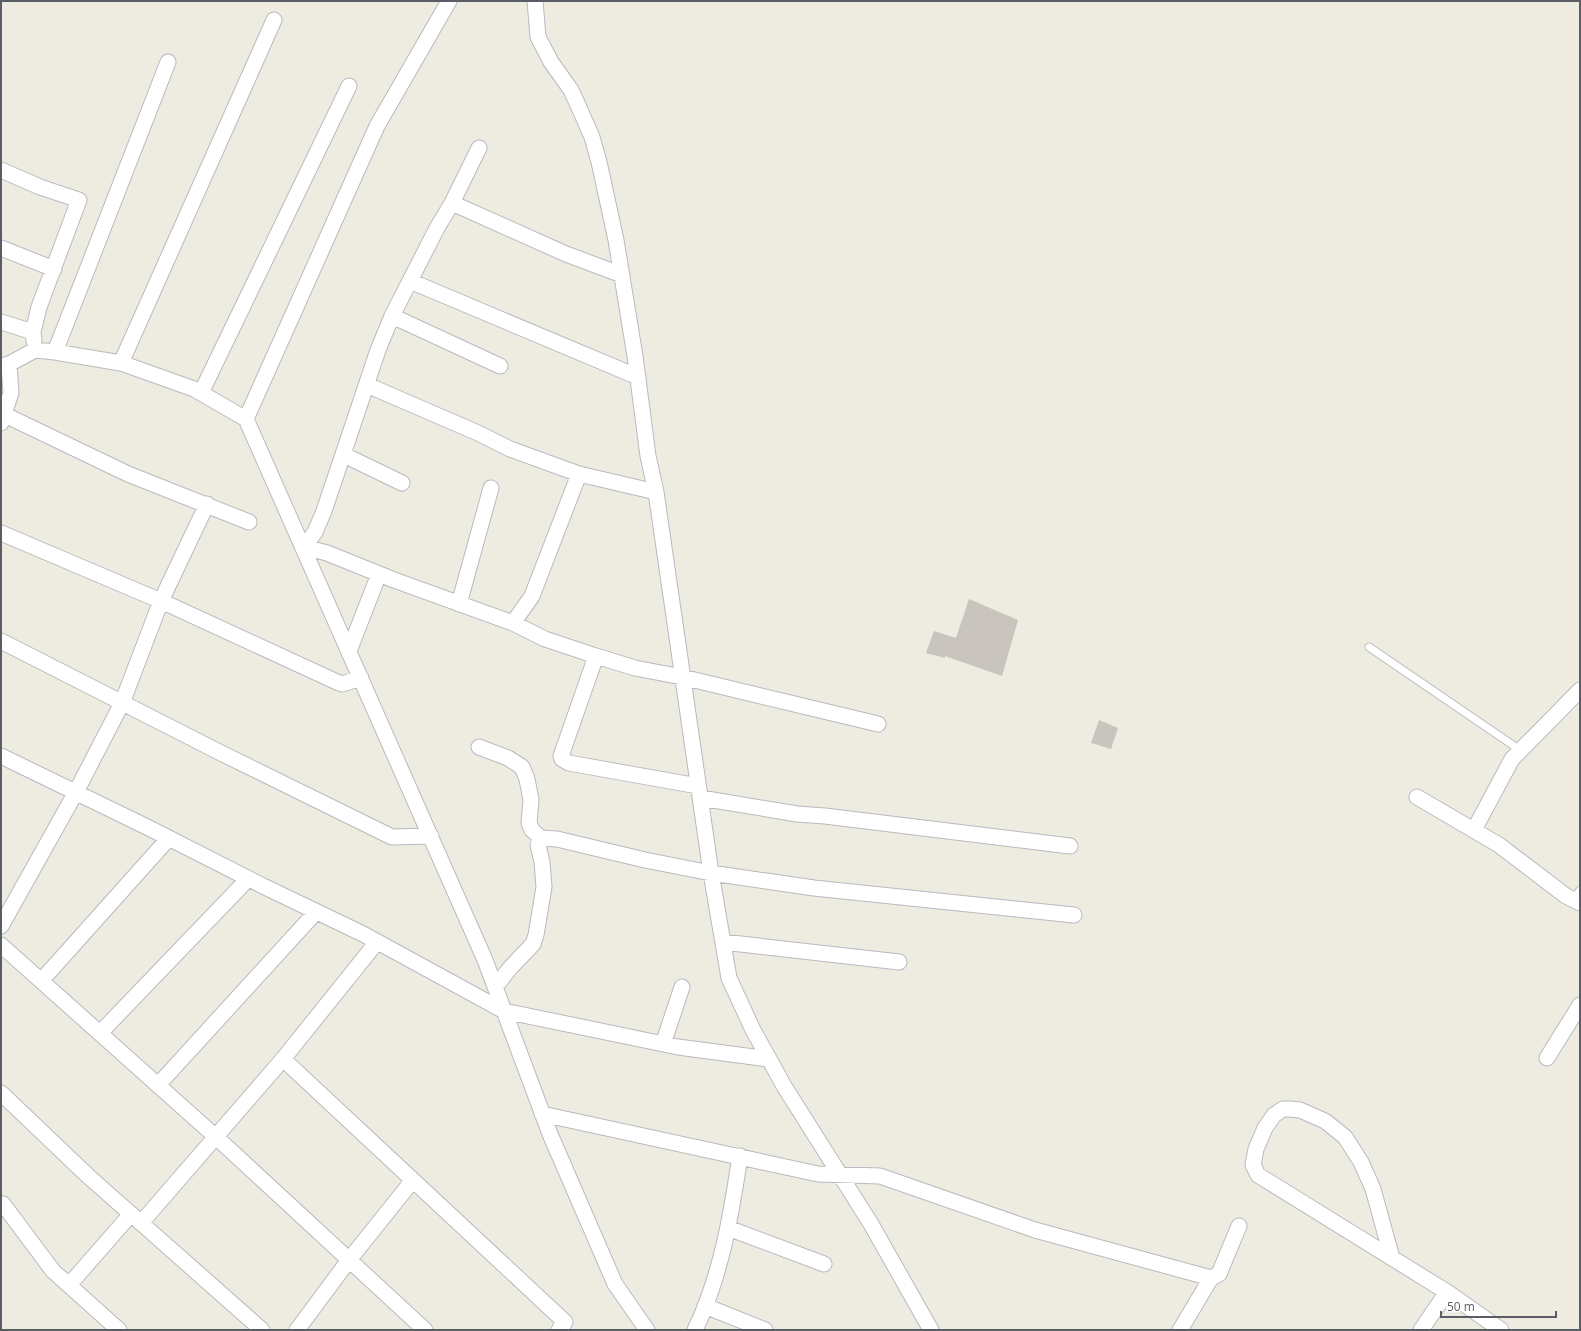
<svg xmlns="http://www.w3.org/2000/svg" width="1581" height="1331" font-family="'Open Sans',sans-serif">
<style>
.building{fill:#c9c5be}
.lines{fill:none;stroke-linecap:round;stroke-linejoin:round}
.service-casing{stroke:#b7babf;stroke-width:9}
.minor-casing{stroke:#b7babf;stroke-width:17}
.service{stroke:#fff;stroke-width:7}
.minor{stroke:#fff;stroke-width:15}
</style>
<rect width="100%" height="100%" fill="#eeebe1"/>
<path class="building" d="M969,599l49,21 -16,56 -57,-20v2l-19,-5 8,-22 22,7z
M1099,720l19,8 -7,21 -20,-6z"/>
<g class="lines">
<g class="service-casing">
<path id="service" d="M1369,647l151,103
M1573,900l7,-10"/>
</g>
<g class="minor-casing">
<path id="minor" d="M535,1l3,36 13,25 20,28 6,13 15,34 7,25 17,78 19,116 13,100 8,36 55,381 18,105 24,52 31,56 87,138 60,106
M479,148l-27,55 -15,25 -45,88 -14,34 -54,161 -9,21 -11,15 23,6 67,27 119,43 32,16 51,17 39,12 47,9 196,47
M1,170l39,17 39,13 -40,107 -6,25
M452,203l114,51 56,21
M1,248l53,21
M410,281l228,96
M392,316l108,50
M1,322l32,10 1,9
M55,352l113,-290
M121,363l153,-343
M1,366l8,-2 26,-14 20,2 66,11 73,26 52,30 239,541 65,174 65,150 32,46
M367,385l111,48 32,16 69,25 77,18
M201,393l148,-307
M5,415l123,59 121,48
M246,419l131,-293 72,-125
M1,423l10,-30 -2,-29
M344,455l58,28
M1,533l160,68 178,82 3,1 19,-6
M459,604l32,-116
M513,623l19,-27 47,-122
M1,641l220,112 171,84 39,-1
M349,651l30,-77
M596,656l-35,100 1,3 7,4 129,23
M479,747l29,11 14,9 5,12 4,21 -2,23 3,7 9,8 -3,7 4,17 2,25 -8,48 -3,9 -22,23 -16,20
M1,756l148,72 114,58 100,48 141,77 174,36 91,12
M1417,797l82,48 67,51 14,7
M701,798l96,16 28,2 245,30
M1474,830l38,-71 68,-69
M541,838l16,1 88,21 66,13 103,15 260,27
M1,926l75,-134 46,-89 39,-102 46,-97
M723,942l176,20
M1,945l215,192 209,193
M41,981l128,-143
M100,1033l148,-154
M663,1044l19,-57
M1547,1058l33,-53
M283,1059l282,263 -6,8
M158,1085l158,-173
M1,1093l87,83 174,154
M542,1114l276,60 62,2 155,54 176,48 8,-4 20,-48
M3,1204l50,67 66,59
M141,1223l142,-164 94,-117
M728,1228l96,36
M1392,1258l-19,-69 -12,-27 -16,-25 -20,-16 -25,-11 -11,-1h-6l-9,6 -9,13 -9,21 -3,16 5,10 189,117 54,38
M69,1285l62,-71
M705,1306l60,24
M297,1330l52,-70 64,-80
M695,1330c26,-54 36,-114 45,-174
M1180,1330l31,-52
M1421,1330l26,-38"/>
</g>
<use href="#service" class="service"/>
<use href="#minor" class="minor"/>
</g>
<rect width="1581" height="1331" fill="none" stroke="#5a5e64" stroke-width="4"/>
<path d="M1441 1311v6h115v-6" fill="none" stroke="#5a5e64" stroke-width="2"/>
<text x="1447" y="1311" font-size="12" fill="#5a5e64" stroke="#ffffff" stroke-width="3" paint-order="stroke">50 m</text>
</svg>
